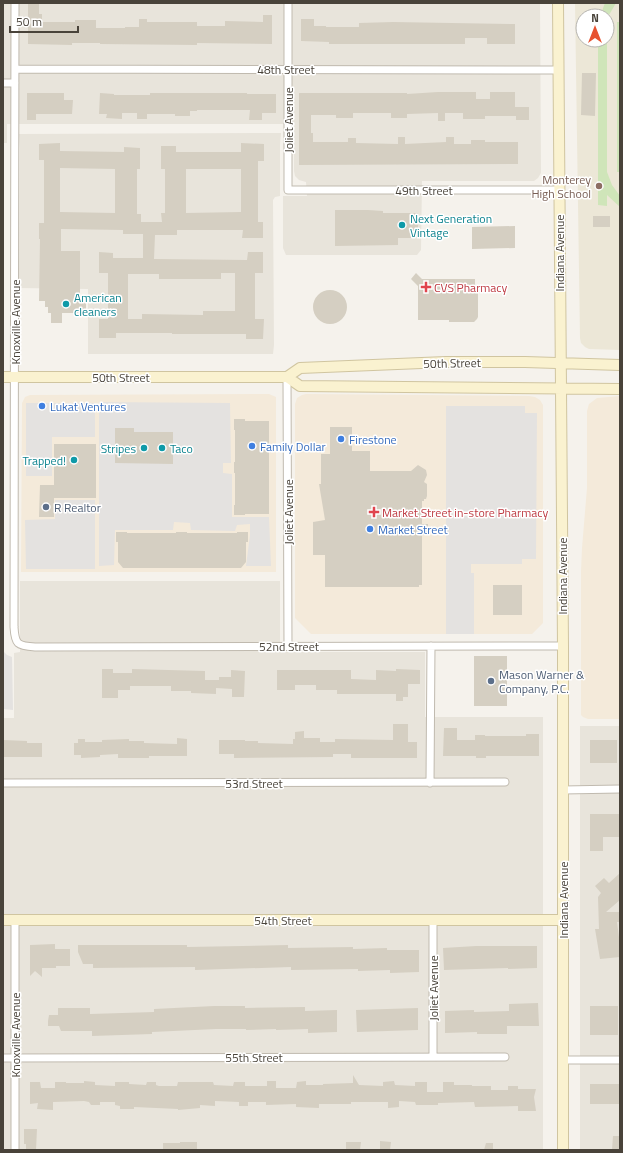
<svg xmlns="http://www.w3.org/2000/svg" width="623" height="1153" font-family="'Titillium Web',sans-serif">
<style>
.residential{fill:#e8e4db}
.commercial{fill:#f4eada}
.education{fill:#ece7d7;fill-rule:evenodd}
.green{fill:#cfe5b9}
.parking{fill:#e4e2e0}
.building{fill:#d5cfc2;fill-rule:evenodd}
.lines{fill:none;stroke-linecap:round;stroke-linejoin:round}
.street-casing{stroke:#c0baaf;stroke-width:9}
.secondary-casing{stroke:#d0c5a0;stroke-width:12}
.street{stroke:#fff;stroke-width:7}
.secondary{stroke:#faf2d0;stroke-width:10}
.education-dot{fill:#8d6e63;stroke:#fff;stroke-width:1.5}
.culture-dot{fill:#0f9aa8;stroke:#fff;stroke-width:1.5}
.health-dot{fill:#e0444e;stroke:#fff;stroke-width:1.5}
.shop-dot{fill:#3f7fe0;stroke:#fff;stroke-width:1.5}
.service-dot{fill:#5c6f8a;stroke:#fff;stroke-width:1.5}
.labels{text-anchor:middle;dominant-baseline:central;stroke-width:3;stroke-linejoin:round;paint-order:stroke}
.street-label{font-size:12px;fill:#49433a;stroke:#fff}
.education-label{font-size:12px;fill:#785e54;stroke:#fff;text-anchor:end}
.culture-label{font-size:12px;fill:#0d838f;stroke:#fff;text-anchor:start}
.health-label{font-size:12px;fill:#be3a42;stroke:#fff;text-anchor:start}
.shop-label{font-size:12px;fill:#366cbe;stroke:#fff;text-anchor:start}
.service-label{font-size:12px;fill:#4e5e75;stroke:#fff;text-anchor:start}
</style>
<rect width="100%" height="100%" fill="#f5f2ec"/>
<path class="residential" d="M3,3h537l1,170 -3,5 -4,3h-112l-1,69 -4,5h-131l-3,-7v-52h24l-1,-14 -7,-2 -4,-4 -1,-5v-26l-2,-21h-285v19h-4z
M281,133l-1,11v52l-5,1 -2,3 1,145 -1,9h-185v-65l-69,-1 1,-139 -1,-15z
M20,581h260v71h145v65h118v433h-540v-432h11v-65l6,-1z
M580,726h40v424h-40z"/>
<path class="commercial" d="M269,394l7,3v175h-255l1,-169 3,-6 5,-2z
M306,394l223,2 6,1 5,3 3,5v218l-11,11h-221l-16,-16v-214l2,-6 5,-3z
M620,396v323h-32l-5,-2 -2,-2v-144l1,-23 5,-60v-77l2,-7 8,-6z"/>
<path class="education" d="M575,3h45v347l-31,-1 -4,-2 -4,-4 -1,-5zM583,16h24v24h-24z"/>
<path class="green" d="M605,3h11l-7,12 -2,12v-11h-7z
M617,22h3v150h-3z
M598,40h9v132l5,13 8,11v11l-13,-12v11l-9,-1z"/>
<path class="parking" d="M99,402l131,1 1,60h-8v10l9,1v43h37l2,49h-25l4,-31v-11l-13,1 -2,6 -44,-1 -1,-7 -16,-1 -1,8h-58l-1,35 -15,1z
M26,403h69v34h-43v39h-26z
M446,406h79v7h12l-1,146h-14v5h-51v9h3v61h-28z
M55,500h40v69h-69l-1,-49 30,-1z
M3,651l4,4 5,2 1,53 -10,-1z"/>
<path class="building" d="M28,3h11v11h3v8h33v-2h21v8h29v-1h14v-8h8v3h50v4h28v-5l38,1v-7h9v29l-75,-1v2l-97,-1v-1h-28v2l-44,-1z
M301,19h13v7h12v1h33v-4l34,-1 122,2v20h-28v-6h-22v6h-136v-2l-28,-1z
M582,73h14l-1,43 -14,-1z
M438,92h38v7h14v-7h25v15h14v13h-13v-4h-31v3h-22v-6h-18v8h-7v-8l-31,1v4h-16v-5h-38v5h-17v-3h-25v18h2v9h35v-4h8v5l42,1v-7h7v7l41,-2v-5h8v7h17v-4h14v2h33v22l-219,1v-72h108v1z
M27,93h37v7h9l-1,14h-36v6h-9z
M100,93l14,1v1h36v-2h97v1h29v19h-14v7h-13l1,-10h-53v1h-7v5h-15v-2h-28v5h-10v-6h-15v6l-16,-1 1,-4h-8z
M60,143v8l64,1v-5l16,1v21h-3v45h4v8h21l-1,-9h4v-44h-4v-23h15v6h65v-9l23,1v17h-6v61h5v16h-21l1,-8h-66v5h-22l-1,24 93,1 1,-8h15v21h-8v46h9l-1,20h-17v-5h-74v-1h-56v5h-17v-19h9v-46h-9v-21l14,1v5h30v-24h-20v-4l-62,-1v22h19v49h6v13h-24v10h-11v-10h-3v-6h-3v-6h-6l1,-62h-1v-16h5v-63h-5v-16zM60,168l55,1v44l-55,-1zM186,169h55v43l-55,1zM221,273h14v38h-32v4l-61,-1v5h-14v-45h31v5h62z
M335,210h33l15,1v2h35v25h-20v7l-63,1z
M593,216h17v11h-17z
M515,226v22l-43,1v-22z
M416,273l6,6h53v14h3v24l-1,2 -3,3h-25v-2h-31v-34l-7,-7z
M313 307a17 17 0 1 1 34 0a17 17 0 1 1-34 0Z
M234,419h11v2h24v93h-24v1h-11v-10h1v-32h-1v-11h1v-32h-1z
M330,427h22v24h18v20h41l7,-6 8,5 1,5 -3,7 3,2v12l-1,3h-2v2h-2v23h6v11h-6v50h-3v2h-94v-32h-12v-33l12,-2 -6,-36h2v-30h9z
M115,428h19v4h39v32l-58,-1z
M54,444h42v54h-42v19h-15l1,-32h14z
M116,532h11v1h49v-1h11v1h50v-1h11v10h-2v20l-5,6h-118l-5,-6v-20h-2z
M493,585h29v30h-29z
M474,656h33v50h-33z
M102,669h11v4h19v-4l73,2v9h14v-3h12v-7l14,1 -1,26h-12v-8l-16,-1v6l-25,-1v-2h-20v-5h-41v4h-12v8h-16z
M396,669l24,1v14h-12v13h-5v4h-7v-7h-59v-4h-21v-5h-21v5h-18v-20h74v9l25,1v-10l20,1z
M393,724h15v18h9v16h-66v-4h-18v3l-99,1v-4h-15v-14h26v1h13v2l35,1v-5h2v-7l9,-1v7h16v4h15v-3l58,1z
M444,728h13v12h18v-5h10v1h41v-2h13v22h-53v2h-10v-2h-33z
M177,738l10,1v17h-38v2h-31v-4l-18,1v2l-19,1v-3h-7v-12h4v-4h7v3h17v-2l27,-1v2h15v2l33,1z
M3,740l24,1v2h15v14h-39z
M590,740h27v23h-27z
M590,814h30v23h-17v14h-13z
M620,873v27l-14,12h14v10h-3l3,23v12l-20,2 -5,-30h4l-1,-32 3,-4 -6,-7 9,-8 5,5z
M55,944v5h15v17h-14v2h-14v9l-7,-6 -5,5v-31z
M78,945h109v2l101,-2v3l65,-1v2l34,-1v2h32v22l-29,1v-3l-32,1v-2l-67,1v-3l-96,3v-3l-102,1v-4h-10l-5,-12z
M476,946h61v22l-29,1v-1l-64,2 -1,-22z
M538,1003l1,23h-32v8h-30v-2l-32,1v-22l29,-1v2l35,-1v-7z
M214,1006h31v2l60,-1v4l32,-1v22l-29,1v-4l-32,1v-1l-30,1v-1h-30l-64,3v2l-60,2v-5h-31l-2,-5h-11v-5l1,-6h9v-7h32v6l64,-2v-3z
M590,1006h28v29h-28z
M418,1008v22l-61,2 -1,-22z
M353,1075l6,10 24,1v-4l11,-1 1,4 20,1v-4h12v10h16v-10h11v3h18v1h19v4h17v-4h10v3h18l-2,8 2,14h-18v-5l-43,1 -1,-5 -36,1v2h-22l-1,-3 -16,-1v6l-11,1v-6h-37v2h-32v4l-23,-1v-3l-30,1v-3h-18v4h-9v-4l-24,-1v5l-15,-1v3l-22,2v-1l-44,-2v2h-14v-3l-5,-1v-3h-15v3h-9l-2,-3 -5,-1 -31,1v8l-16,-1 1,-6 -8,1v-22h10l1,6h14v-6h11v1h18v-2l11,1v3l20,1v-4h14v2l17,1 1,-3h9v3l3,1h18l1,-4h35l1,3 19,1 1,-4h11v4h22v-5h9v7h20l1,-6 9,-1v4h17v-1l30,-1z
M590,1084h30v20h-30z
M24,1129h13l-1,21h-10v-6h-2z
M613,1136h7v14h-8z
M380,1141l11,1 -1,8h-10z
M180,1142h17v8h-34v-7h17z
M346,1142h15l-1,8h-14z
M486,1143h7v7h-9z"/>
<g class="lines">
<g class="street-casing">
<path id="street" d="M15,3l-1,624c1,17 3,19 21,20l528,-1
M288,3v187h271
M15,69l543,1
M3,83h12
M287,377l1,269
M3,783l502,-1
M430,783l1,-137
M563,790l57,-1
M15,920v230
M433,920v137
M3,1058l502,-1
M563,1060h57"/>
</g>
<g class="secondary-casing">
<path id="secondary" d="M558,3l5,643v504
M3,377h284l13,9 320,3
M287,377l13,-9 146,-6h79l95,3
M3,920h560"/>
</g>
<use href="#street" class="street"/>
<use href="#secondary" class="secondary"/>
</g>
<circle class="education-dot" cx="599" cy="186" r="4"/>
<g class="culture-dot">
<circle cx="402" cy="225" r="4"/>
<circle cx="66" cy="304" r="4"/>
<circle cx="144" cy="448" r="4"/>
<circle cx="162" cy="448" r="4"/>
<circle cx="74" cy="460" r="4"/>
</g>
<g class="health-dot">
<path d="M424 281h4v4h4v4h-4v4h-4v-4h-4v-4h4z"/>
<path d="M372 506h4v4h4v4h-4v4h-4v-4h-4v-4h4z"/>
</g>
<g class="shop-dot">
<circle cx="42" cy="406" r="4"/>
<circle cx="341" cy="439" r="4"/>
<circle cx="252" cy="446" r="4"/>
<circle cx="370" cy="529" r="4"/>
</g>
<g class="service-dot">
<circle cx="46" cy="507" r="4"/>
<circle cx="491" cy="681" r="4"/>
</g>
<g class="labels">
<g class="street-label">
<text x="286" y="69">48th Street</text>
<text transform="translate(288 120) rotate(-90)">Joliet Avenue</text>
<text x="424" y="190">49th Street</text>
<text transform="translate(559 253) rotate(-90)">Indiana Avenue</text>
<text transform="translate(15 322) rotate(-90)">Knoxville Avenue</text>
<text transform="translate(452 363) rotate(-1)">50th Street</text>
<text x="121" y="377">50th Street</text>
<text transform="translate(288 512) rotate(-90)">Joliet Avenue</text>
<text transform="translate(562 576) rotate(-90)">Indiana Avenue</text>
<text x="289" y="646">52nd Street</text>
<text x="254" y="783">53rd Street</text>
<text transform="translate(563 900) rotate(-90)">Indiana Avenue</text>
<text x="283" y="920">54th Street</text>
<text transform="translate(433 988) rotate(-90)">Joliet Avenue</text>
<text transform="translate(15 1035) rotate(-90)">Knoxville Avenue</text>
<text x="254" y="1057">55th Street</text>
</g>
<g class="education-label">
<text x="591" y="179">Monterey<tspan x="591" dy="14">High School</tspan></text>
</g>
<g class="culture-label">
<text x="410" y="218">Next Generation<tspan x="410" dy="14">Vintage</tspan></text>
<text x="74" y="297">American<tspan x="74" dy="14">cleaners</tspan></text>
<text x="136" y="448" text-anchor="end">Stripes</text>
<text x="170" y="448">Taco</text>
<text x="66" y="460" text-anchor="end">Trapped!</text>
</g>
<g class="health-label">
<text x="434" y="287">CVS Pharmacy</text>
<text x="382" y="512">Market Street in-store Pharmacy</text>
</g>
<g class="shop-label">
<text x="50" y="406">Lukat Ventures</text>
<text x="349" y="439">Firestone</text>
<text x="260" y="446">Family Dollar</text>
<text x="378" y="529">Market Street</text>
</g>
<g class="service-label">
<text x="54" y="507">R Realtor</text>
<text x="499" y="674">Mason Warner &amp;<tspan x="499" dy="14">Company, P.C.</tspan></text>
</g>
</g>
<rect width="623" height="1153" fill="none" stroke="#49433a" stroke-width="8"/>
<g transform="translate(595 28)"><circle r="19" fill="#ffffff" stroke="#b6b4b0"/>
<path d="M0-3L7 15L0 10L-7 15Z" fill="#e75230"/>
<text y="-6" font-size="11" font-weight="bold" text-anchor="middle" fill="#49433a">N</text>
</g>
<path d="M10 26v6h68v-6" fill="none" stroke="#49433a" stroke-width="2"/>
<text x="16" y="26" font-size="12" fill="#49433a" stroke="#ffffff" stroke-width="3" paint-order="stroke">50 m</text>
</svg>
